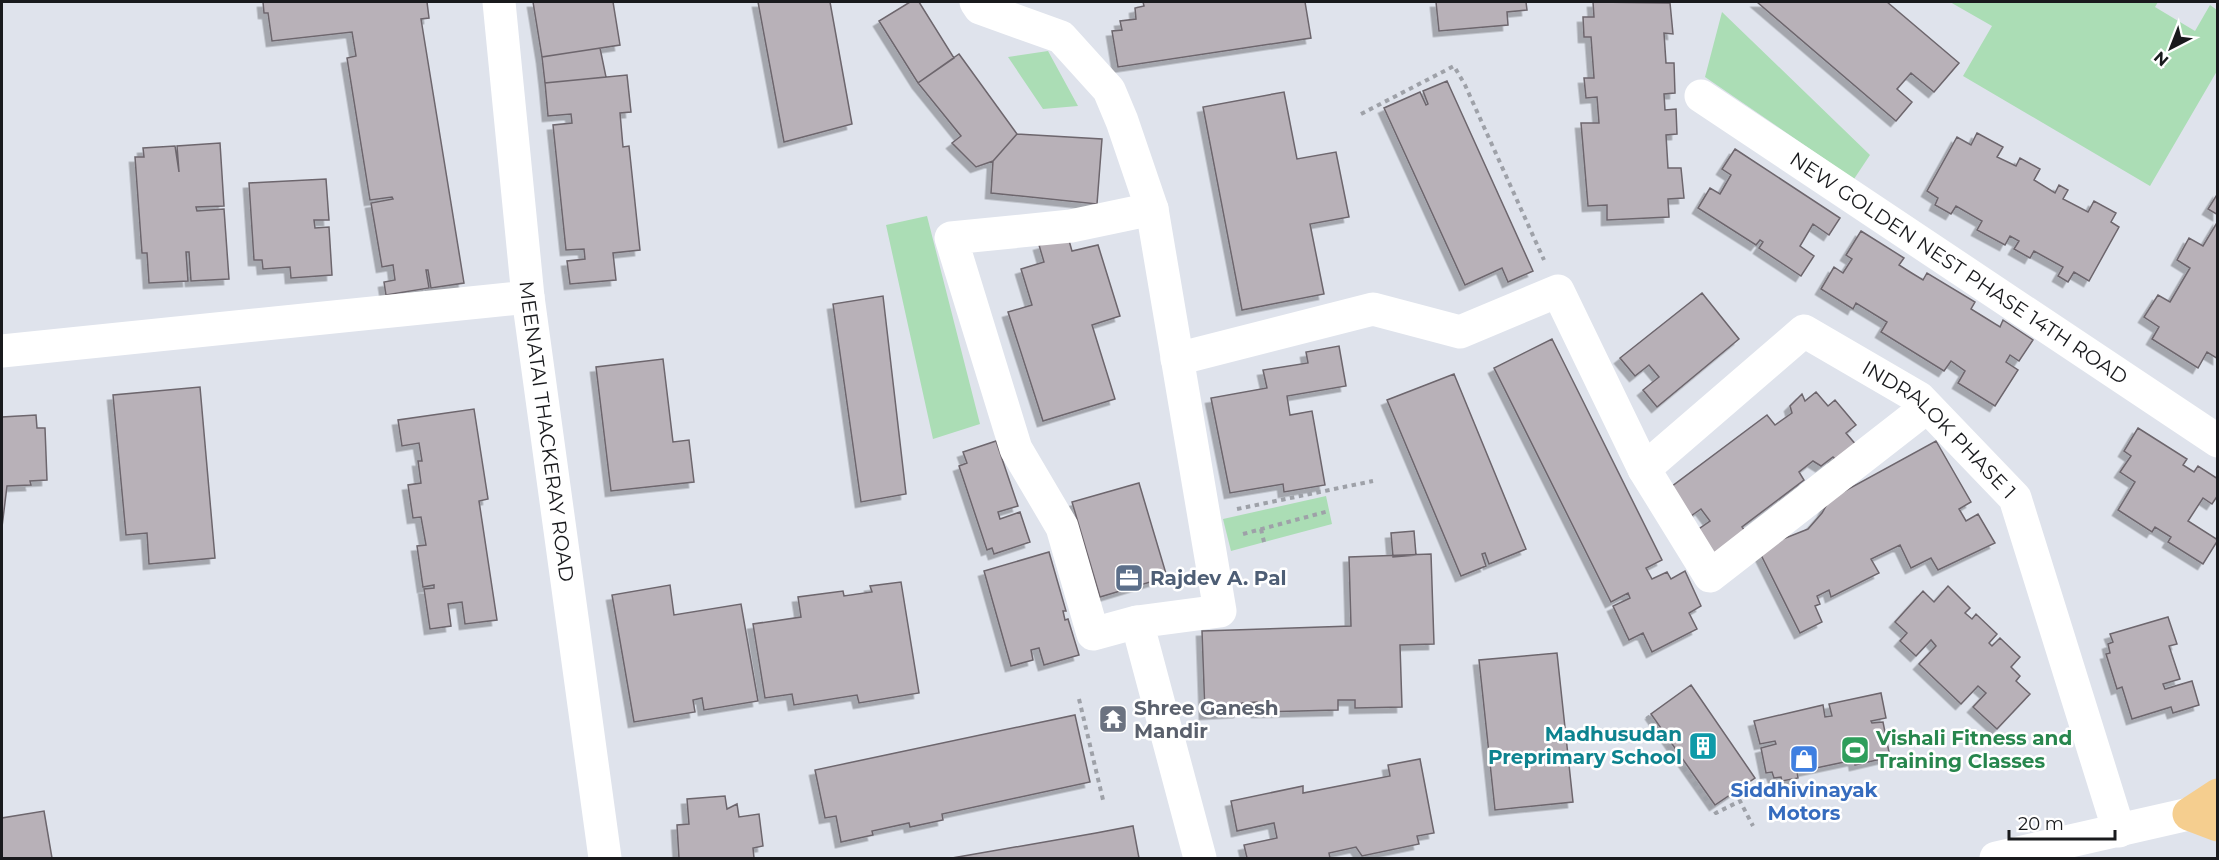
<svg xmlns="http://www.w3.org/2000/svg" width="2219" height="860" font-family="Montserrat,sans-serif">
<style>
.green{fill:#abddb5}
.building{fill:#b8b1b8;stroke:#6d666d;stroke-width:1.5;filter:url(#shadow)}
.lines{fill:none;stroke-linecap:round;stroke-linejoin:round}
.path{stroke:#9ea1a8;stroke-width:4;stroke-dasharray:4.5 4.5;stroke-linecap:butt}
.minor{stroke:#fff;stroke-width:33}
.major{stroke:#f5ce8f;stroke-width:33}
.labels{text-anchor:middle;dominant-baseline:central;stroke-width:5;stroke-linejoin:round;paint-order:stroke}
.street-label{font-size:20px;fill:#191a1d;stroke:#fff}
.service-label{font-size:20px;font-weight:bold;fill:#4e5e75;stroke:#fff;text-anchor:start}
.worship-label{font-size:20px;font-weight:bold;fill:#5b616d;stroke:#fff;text-anchor:start}
.culture-label{font-size:20px;font-weight:bold;fill:#0d838f;stroke:#fff;text-anchor:end}
.leisure-label{font-size:20px;font-weight:bold;fill:#27864d;stroke:#fff;text-anchor:start}
.shop-label{font-size:20px;font-weight:bold;fill:#366cbe;stroke:#fff}
</style>
<defs>
<filter id="shadow"><feDropShadow dx="-5.5" dy="5.5" stdDeviation="0" flood-color="#0004"/></filter>
</defs>
<rect width="100%" height="100%" fill="#dfe3ec"/>
<path class="green" d="M1950,2h208l-3,5 40,24 15,-26 7,5v61l-67,115 -187,-110 29,-50z
M1722,12l148,143 -16,24 -149,-102z
M1048,51l30,55 -35,3 -35,-52z
M927,216l53,208 -47,15 -47,-214z
M1326,496l6,28 -101,27 -8,-32z"/>
<path class="building" d="M263,2h164l2,16 -8,1 43,264 -33,5 -3,-18h-2l3,18 -43,7 -2,-13 11,-2 -2,-15 -11,2 -11,-64 22,-4 -1,-2 -22,3 -23,-142 9,-2 -4,-24 -80,9 -4,-28h-4z
M533,2h80l7,43 -78,12z
M758,2h72l22,122 -68,18z
M910,2h9l35,56 -36,25 -39,-62z
M1143,2h162l6,36 -193,29 -6,-36 10,-1 -2,-9 16,-2 -1,-11 9,-2z
M1436,2h90l1,8 -20,2 1,13 -69,6z
M1593,2l77,1 3,31 -9,-1 2,30h8l1,30 -11,1 1,16 11,-1 1,25 -11,1 2,33h13l3,30 -16,1 1,18 -62,3v-15l-19,1 -7,-83h18l-2,-26 -11,1 -2,-20h10l-3,-41h-7l-1,-20h11z
M1757,2h130l72,61 -25,29 -23,-19 -14,16 15,13 -16,19z
M600,48l6,29 -61,6 -3,-26z
M959,54l58,80 -24,27 -17,6 -24,-24 9,-7 -43,-53z
M627,75l4,37 -11,1 3,34 6,-1 11,104 -27,3 3,27 -46,4 -3,-23 18,-2 -1,-10 -18,1 -13,-125 19,-2 -1,-9 -23,2 -3,-33z
M1447,81l86,190 -25,11 -6,-14 -37,17 -81,-177 36,-16 6,13 2,-1 -5,-13z
M1284,92l13,67 39,-7 13,65 -39,7 14,70 -82,16 -39,-203z
M1977,133l26,14 -6,10 19,9 4,-8 20,11 -6,11 21,13 4,-8 9,5 -5,9 25,13 6,-11 22,12 -5,9 8,5 -30,54 -15,-9 -6,10 -10,-6 5,-9 -29,-16 -4,7 -16,-9 5,-8 -9,-5 -5,9 -28,-15 5,-9 -26,-15 -5,8 -16,-9 3,-7 -11,-7 30,-54 14,8z
M1017,134l85,5 -5,65 -106,-11 2,-32z
M220,143l4,63 -28,1 1,4 27,-2 5,70 -38,2 -2,-29h-3l2,29 -39,2 -2,-30h-5l-7,-96h9l-1,-9 32,-2 4,26 -2,-26z
M1735,149l105,69 -11,17 -16,-11 -13,22 14,10 -13,20 -42,-28 4,-6 -3,-2 -4,5 -58,-37 12,-20 10,6 11,-19 -9,-6z
M326,179l3,41h-15l1,8 14,-1 3,48 -41,3 -1,-11 -27,2 -1,-9h-8l-5,-77z
M2218,193v22l-10,-6z
M2218,221v138l-11,-7 -9,16 -46,-29 7,-12 -15,-10 14,-22 12,7 20,-34 -13,-8 12,-22 14,8z
M1861,231l43,27 -5,7 11,7 13,8 4,-7 48,29 -4,7 13,8 16,10 3,-7 30,20 -14,21 -9,-6 -4,7 12,8 -23,36 -37,-23 7,-12 -14,-10 -7,10 -63,-39 6,-10 -31,-19 -3,6 -32,-20 13,-22 9,6 9,-14 -6,-4z
M1068,237l4,14 26,-6 22,71 -28,9 23,74 -72,22 -35,-109 24,-7 -11,-36 23,-7 -5,-17z
M1702,293l37,46 -82,68 -14,-17 16,-13 -10,-12 -14,11 -15,-18z
M883,296l23,198 -45,8 -28,-198z
M1552,339l110,221 -16,8 6,11 15,-7 4,7 14,-8 16,35 -12,7 8,16 -45,23 -9,-19 -14,7 -16,-34 17,-8 -2,-5 -17,9 -117,-234z
M1339,346l7,40 -59,10 3,19 22,-4 13,74 -41,7 -1,-8 -53,9 -19,-95 56,-10 -4,-18 45,-7 -2,-11z
M663,359l10,83 16,-2 5,42 -83,9 -15,-124z
M1454,374l72,175 -37,15 -4,-11 -3,1 4,12 -25,10 -74,-176z
M200,387l15,171 -66,6 -2,-31 -21,2 -13,-140z
M1816,392l12,14 7,-6 21,25 -10,8 11,13 -20,15 -4,-4 -12,9 -8,-5 -14,11 5,8 -62,47 3,4 -34,26 -18,-24 17,-12 -9,-12 -13,9 -21,-28 100,-75 8,10 17,-12 -2,-7 12,-12 3,7z
M474,409l14,90 -9,2 18,119 -32,4 -3,-22 -14,2 3,22 -21,3 -6,-40 10,-1v-3l-11,2 -6,-41 9,-1 -5,-28 -8,1 -5,-33 13,-2 -3,-22h4l-3,-18 -17,3 -4,-26z
M36,415l1,13h8l2,52 -17,1 1,4 -24,1 -5,41v-110z
M2138,428l49,31 -4,6 11,7 4,-6 20,13v16l-6,9 -9,-6 -15,23 30,19 -15,24 -35,-22 3,-5 -16,-10 -3,5 -34,-22 17,-28 -15,-10 11,-16 -7,-5z
M996,441l22,65 -20,6 2,7 20,-7 10,30 -36,12 -2,-6 -5,2 -28,-84 8,-3 -4,-11z
M1936,441l35,61 -12,7 7,12 12,-7 17,29 -57,27 -7,-12 -20,10 -11,-23 -29,14 8,14 -48,24 -2,-7 -12,6 3,8 -5,2 7,16 -22,11 -42,-84 50,-20 14,-16 8,-14z
M1139,483l28,94 -67,20 -28,-95z
M1414,531l2,24 -23,2 -2,-24z
M1049,552l17,59h-3l2,9 3,-1 11,36 -35,10 -5,-17 -8,2 2,10 -22,6 -27,-95z
M1431,554l3,90 -34,1 2,62 -47,1v-8h-17v10l-81,2v-10l-15,1 -3,9 -34,2 -3,-83 149,-5 -2,-69z
M901,582l18,111 -60,10 -2,-8 -63,10 -2,-11 -27,4 -12,-74 48,-7 -3,-20 45,-6 1,5 28,-4 -2,-6z
M670,585l4,30 67,-11 17,97 -54,9 -2,-12 -9,2 2,12 -61,10 -22,-127z
M1948,586l22,22 -5,5 7,6 4,-5 21,20 -8,9 3,3 8,-8 20,19 -9,10 9,9 -4,5 14,13 -33,35 -24,-22 13,-14 -8,-7 -17,18 -42,-40 17,-18 -5,-6 -15,16 -16,-15 7,-8 -12,-11 28,-31 11,11z
M2168,617l9,27 -8,2 11,33 -17,5 2,5 27,-8 7,24 -26,8 -2,-6 -39,12 -10,-32 -5,2 -11,-35 4,-1 -2,-9 5,-2 -3,-8z
M1557,653l16,149 -78,8 -16,-150z
M1691,685l64,93 -40,27 -64,-91z
M1881,693l5,25 -15,3 1,2 11,-1 7,35 -35,8 -1,-5 -57,12 1,6 -16,3 -1,-4 -7,1 -2,-6 -6,1 -5,-25 15,-4 -1,-3 -15,3 -6,-23 69,-16 2,12 7,-1 -3,-12z
M1075,715l15,67 -148,32 1,6 -33,7 -1,-4 -37,8 1,4 -32,7 -5,-26 -11,2 -10,-48z
M1420,759l14,74 -17,3 2,8 -57,12 -6,-9 -27,6 1,5h-83l-3,-13 33,-7 -3,-15 -37,8 -6,-30 72,-15v7l87,-17 -2,-11z
M725,796l2,13 10,-5 2,13 20,-3 4,32 -10,2 1,10h-75l-2,-33 12,-1 -2,-25z
M44,811l8,47h-50v-40z
M1133,826l6,32h-187l144,-25z"/>
<g class="lines">
<path class="path" d="M1361,114l93,-48 11,19 79,175
M1237,509l136,-28
M1261,529l3,13
M1243,534l86,-23
M1079,699l25,105
M1647,716l69,97 24,-12 13,25"/>
<g class="minor">
<path id="s1" d="M499,2l29,295 77,561"/>
<path d="M976,2l4,6 81,29 48,53 13,31 30,88 68,402 -83,11 63,236"/>
<path id="s2" d="M1701,96l517,345"/>
<path d="M2,351l526,-54"/>
<path d="M1177,359l196,-50 87,23 98,-41 86,178 66,107 217,-169"/>
<path id="s3" d="M1644,469l160,-138 115,67 96,100 104,333"/>
<path d="M1137,622l-44,12 -31,-107 -46,-78 -65,-211 120,-12 81,-17"/>
<path d="M1996,858l193,-44"/>
</g>
<path class="major" d="M2218,795l-29,19 29,11"/>
</g>
<defs>
<g id="office-square" transform="scale(1.5)"><rect x="-9" y="-9" width="18" height="18" rx="4" fill="#5c6f8a" stroke="#fff"/><path d="M-6-3h4V-5.5h4V-3h4V5H-6ZM-1-4.5V-3h2v-1.5ZM-6 0V1H6V0Z" fill="#fff"/></g>
<g id="temple-square" transform="scale(1.5)"><rect x="-9" y="-9" width="18" height="18" rx="4" fill="#6b7280" stroke="#fff"/><path d="M0-6L5-2H3V0L6.5 2.5H4V6H1.5V3h-3V6H-4V2.5H-6.5L-3 0V-2H-5Z" fill="#fff"/></g>
<g id="building-square" transform="scale(1.5)"><rect x="-9" y="-9" width="18" height="18" rx="4" fill="#0f9aa8" stroke="#fff"/><path d="M-4-6H4V6H1V3H-1V6H-4ZM-2.5-4.3h1.7v1.8h-1.7ZM.8-4.3h1.7v1.8H.8ZM-2.5-1h1.7V.8h-1.7ZM.8-1h1.7V.8H.8Z" fill="#fff"/></g>
<g id="stadium-square" transform="scale(1.5)"><rect x="-9" y="-9" width="18" height="18" rx="4" fill="#2e9e5b" stroke="#fff"/><path d="M0-5a6.5 5 0 1 0 0 10a6.5 5 0 1 0 0-10ZM-3.5-1.8h7v3.6h-7Z" fill="#fff"/></g>
<g id="shop-square" transform="scale(1.5)"><rect x="-9" y="-9" width="18" height="18" rx="4" fill="#3f7fe0" stroke="#fff"/><path d="M-5-2.5h2.3a2.7 3.5 0 0 1 5.4 0H5L5.5 6h-11ZM-1.5-2.5h3a1.5 2.3 0 0 0-3 0Z" fill="#fff"/></g>
</defs>
<g fill-rule="evenodd">
<use href="#office-square" x="1129" y="578"/>
<use href="#temple-square" x="1113" y="719"/>
<use href="#building-square" x="1703" y="746"/>
<use href="#stadium-square" x="1855" y="750"/>
<use href="#shop-square" x="1804" y="759"/>
</g>
<g class="labels">
<g class="street-label">
<text stroke="none"><textPath href="#s2" startOffset="310">NEW GOLDEN NEST PHASE 14TH ROAD</textPath></text>
<text stroke="none"><textPath href="#s1" startOffset="432">MEENATAI THACKERAY ROAD</textPath></text>
<text stroke="none"><textPath href="#s3" startOffset="380">INDRALOK PHASE 1</textPath></text>
</g>
<g class="service-label">
<text x="1150" y="578">Rajdev A. Pal</text>
</g>
<g class="worship-label">
<text x="1134" y="708">Shree Ganesh<tspan x="1134" dy="23">Mandir</tspan></text>
</g>
<g class="culture-label">
<text x="1682" y="734">Madhusudan<tspan x="1682" dy="23">Preprimary School</tspan></text>
</g>
<g class="leisure-label">
<text x="1876" y="738">Vishali Fitness and<tspan x="1876" dy="23">Training Classes</tspan></text>
</g>
<g class="shop-label">
<text x="1804" y="790">Siddhivinayak<tspan x="1804" dy="23">Motors</tspan></text>
</g>
</g>
<rect width="2219" height="860" fill="none" stroke="#191a1d" stroke-width="6"/>
<g transform="translate(2171 48) rotate(222)" stroke="#ffffff" stroke-width="4.5" paint-order="stroke">
<path d="M0-4.5L10 22L0 15L-10 22Z" fill="#191a1d"/>
<text y="-9" font-size="16" font-weight="bold" text-anchor="middle" fill="#191a1d">N</text>
</g>
<path d="M2009 830v9h106v-9" fill="none" stroke="#191a1d" stroke-width="3"/>
<text x="2018" y="830" font-size="18" fill="#191a1d" stroke="#ffffff" stroke-width="4.5" paint-order="stroke">20 m</text>
</svg>
